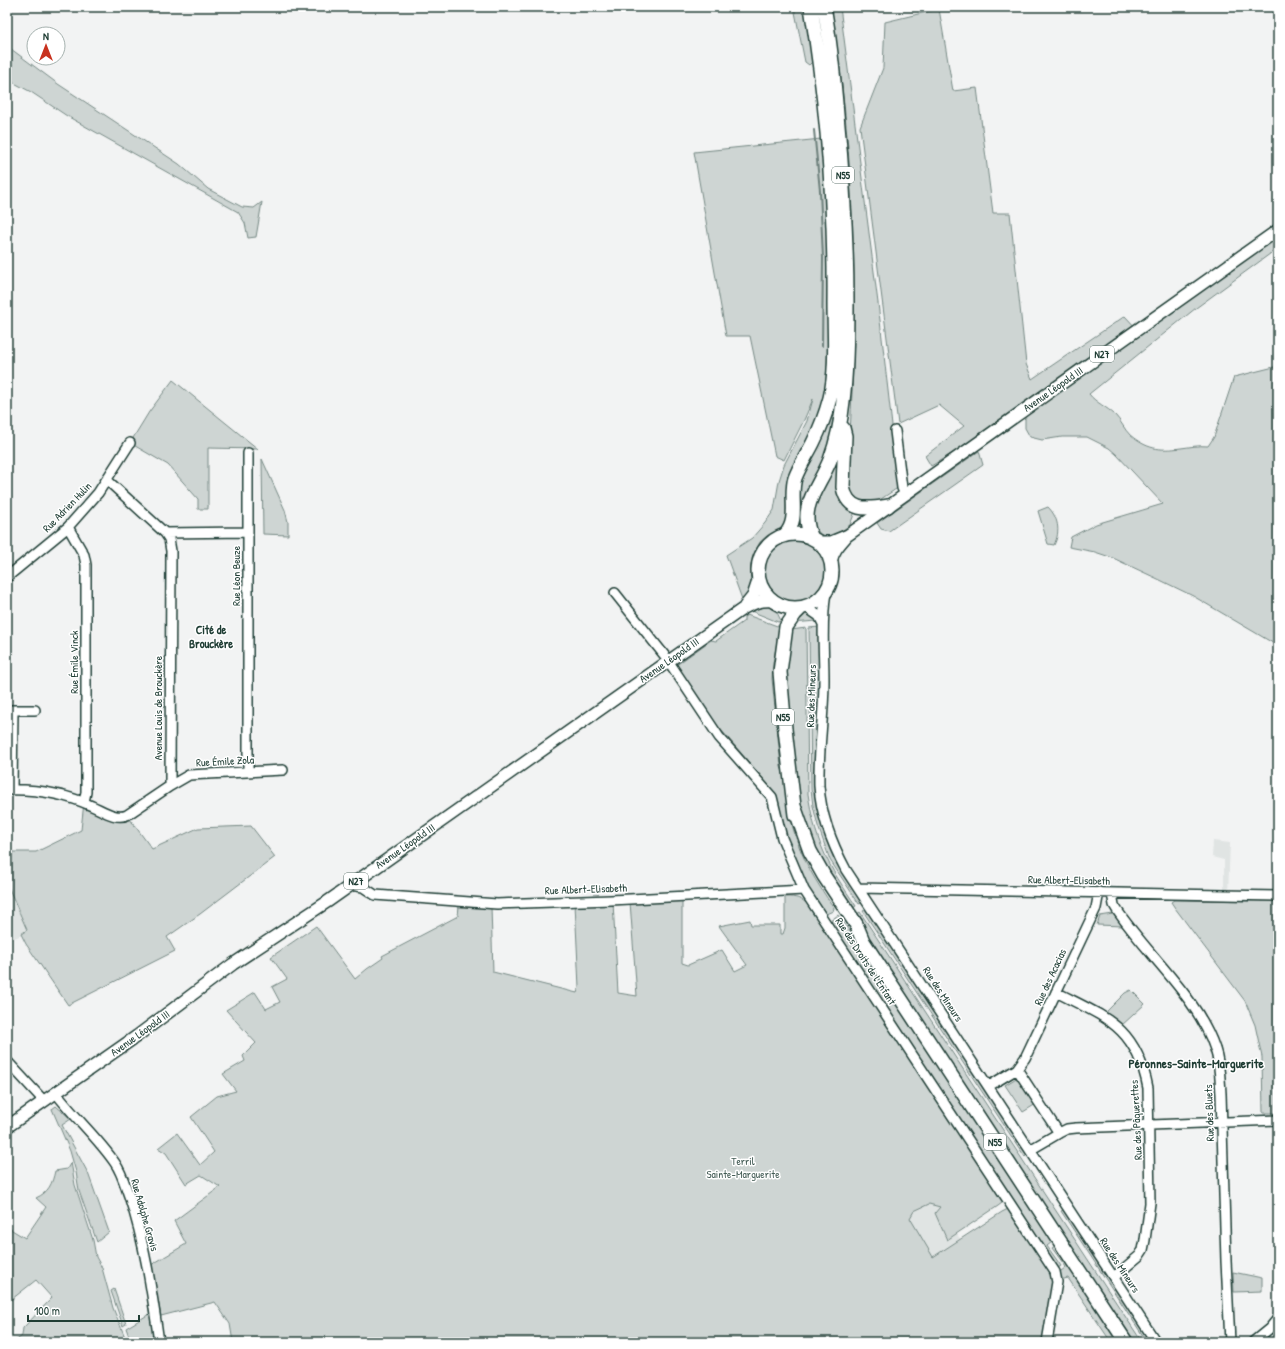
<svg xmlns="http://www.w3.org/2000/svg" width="1285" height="1349" font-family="'Patrick Hand',sans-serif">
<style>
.built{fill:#e0e4e3}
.green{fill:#ced5d3;stroke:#768984}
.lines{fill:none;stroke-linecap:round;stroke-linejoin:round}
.stream{stroke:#6d807b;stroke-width:2}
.minor-casing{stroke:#1f3d34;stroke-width:12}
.major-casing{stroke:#1f3d34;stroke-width:14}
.highway-casing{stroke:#1f3d34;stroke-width:16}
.minor{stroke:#fff;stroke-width:9}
.major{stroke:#fff;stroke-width:11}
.highway{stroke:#fff;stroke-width:13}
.labels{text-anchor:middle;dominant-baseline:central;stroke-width:3;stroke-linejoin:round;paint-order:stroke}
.shield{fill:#fff;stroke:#627771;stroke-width:1}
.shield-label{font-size:10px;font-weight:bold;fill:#1f3d34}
.street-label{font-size:11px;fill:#1f3d34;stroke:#fff}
.park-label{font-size:11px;fill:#425b54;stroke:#fff}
.neighbourhood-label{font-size:12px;font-weight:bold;fill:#1f3d34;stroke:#fff}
.quarter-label{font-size:13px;font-weight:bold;fill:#1f3d34;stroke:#fff}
</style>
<rect width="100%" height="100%" fill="#f2f3f3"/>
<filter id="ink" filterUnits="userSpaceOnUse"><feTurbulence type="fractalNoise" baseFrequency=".025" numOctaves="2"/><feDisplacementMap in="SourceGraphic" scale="8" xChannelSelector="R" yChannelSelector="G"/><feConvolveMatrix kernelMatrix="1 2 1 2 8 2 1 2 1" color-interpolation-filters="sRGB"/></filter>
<g filter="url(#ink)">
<path class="built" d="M1213,841l17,2 -2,52h-4v-35l-12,-3z
M7,884l20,47 -6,3 1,1 -15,6z
M934,1196l28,46 -30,19 -28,-47z"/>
<path class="green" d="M794,7h11l8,54 -4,4 -4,-3z
M831,7h9l38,296 21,184 -24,16 -11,1 -11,-5 -6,-13c4,-68 8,-136 7,-204 -1,-92 -8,-184 -23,-275z
M939,9l14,82 24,-3 16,125h17l16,151 6,15 93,-63 12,13 141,-99v18l-82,60 -107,86c7,9 18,13 26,21 6,6 9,14 15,20 17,14 29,16 51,13 9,-1 17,-3 27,-2l6,-9 20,-60 44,-11v280l-85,-50 -35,-17 -45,-21 -18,-6 -26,-5 2,-10 25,-13 67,-20 -47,-50 -7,-6 -22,-11h-25l-20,3 -12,-3 -5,-9v-18l-94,56 -6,-10 39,-30 -25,-21 -41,19 -38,-297 23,-59 2,-46z
M7,46l51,38 121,80 29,25 34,18 12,1 8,-6 -6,35 -8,1 -3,-15 -7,-11 -171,-96 -36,-24 -24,-13z
M821,139l6,71 1,54v81l-2,37 -4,22 -8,22 -22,40 -4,16 -2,13v25l-2,7 -16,8 -8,7 -5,10 -4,16v19l-8,15 -17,-47 26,-17 13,-15 9,-13 5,-29 5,-16 23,-44 6,-22 -9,21 -20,40 -9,-4 -25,-120h-24l-32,-184z
M843,332l-7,98 -33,82h-5v-24l7,-23z
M173,380l85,69 -50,-1v61h-10v-10l-30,-34 -38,-22 19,-31z
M842,436l-1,37 15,36 -6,16 -17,12h-4l-9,-3 -5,-7 -2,-21z
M979,451l4,14 -94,66 -8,-2 -4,-6z
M262,459l23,51 3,12v13l-25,-1z
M1048,507c10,10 13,24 6,38l-6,-1 -10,-33z
M765 571a30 30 0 1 1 60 0a30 30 0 1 1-60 0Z
M769,605l7,5 5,11 -3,1 -27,-11 -2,-2z
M801,613c7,-1 11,2 16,8l-25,2z
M747,615l33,12 -7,36 -1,16 9,88c9,19 7,41 12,61 8,30 23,54 41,80l-1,3 -7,3 -18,-27 -14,-25 -7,-19 -12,-47 -8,-13 -63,-73 -29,-44 36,-26 5,1 28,-20v-4z
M819,627l6,206 14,31 24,38 -4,2 -29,-44 -12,-34 -5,-20 -2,-17 -2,-161z
M806,628l2,166c3,19 7,38 15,56 8,20 21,38 33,56l-6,4 -28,-45 -22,-51 -15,-124 6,-60z
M84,802l43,13 25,34 46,-21 53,-2 24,31 -75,57 -33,23 8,14 -107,54 -42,-61 -5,-10 6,-4 -20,-46v-32h29l45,-22z
M785,897c23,-1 25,11 36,28l3,-1 179,275 -1,4 -4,3 -51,34 -12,-27 5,-6 -11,-3 -15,7 -4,7 23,39 69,-45 6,-3 8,7 38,64 -8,62h-813l-3,-18 -15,-22 -54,14 -10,-51 35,-21 -12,-23 46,-34 -19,-12 -15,9 -20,-31 -8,-5 19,-15 23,32 14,-13 -23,-35 26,-21 19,-5 -13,-17 22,-13 -2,-5 13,-13 -30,-33 29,-18 11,17 14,-7 -8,-15 15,-8 -16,-22 45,-31 39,53 12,-10 16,-11 -1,-2 76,-40 1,-10 32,1 2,65 84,21 2,-6 -4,-83 38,-2 5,91 19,3 -7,-94 52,-2v63l6,2 34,-15 13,21 12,-6 -28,-39 31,-6 1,5h29v9h3l2,-6z
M1174,900l104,1v212h-15l-1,-56 -7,-32 -10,-24 -70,-93 -4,-6z
M868,908l160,246 -3,3 -162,-246z
M860,912l282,430h-11l-59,-91 -3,-8 -215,-327z
M1113,914l10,12 -26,-1 3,-9z
M838,915l29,40 179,272 6,15 -5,4 14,20 -3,2 -228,-347z
M1131,990l14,14 -24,22 -9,-8 -5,-3v-4l18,-18z
M1018,1077l18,27 -13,8 -18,-27z
M56,1106l15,13 -9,6 26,48 21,59 -12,10 -18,-51 -3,-19 -6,-21 -18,-42z
M71,1162l4,23 18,55 3,17 6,11 11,40 14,34h-113l8,-6 1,-8 29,-30 -16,-18 -29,23v-76l18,11 21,-31 -10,-9c13,-6 16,-14 19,-27l12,-2z
M1065,1209l87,133h-5l-86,-131z
M1055,1246l67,96h-11l-43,-64 -8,2v-8l6,-5 -14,-19z
M1233,1272l29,6v13l-28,1z
M114,1289l12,35 -3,2 -12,-35z
M151,1313l4,29h-24l-5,-14z"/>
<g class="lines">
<path class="stream" d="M814,130l6,61 3,67 -1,88"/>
<g class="minor-casing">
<path id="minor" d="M895,431l7,57 3,7
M248,453v319
M107,480l58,53 4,6 2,12 -1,235
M68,527l16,28 2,10v227l-2,10
M165,533l83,-1
M7,577l61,-50 30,-34 32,-50
M826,592c-5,29 -2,59 -2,88 0,36 -6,71 -5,106 2,30 13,58 27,84l310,472
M615,593l50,63 54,81 53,60 10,41 22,52 251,382 2,10 -10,60
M806,607l13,9 4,8
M7,710h28
M7,790c29,-1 58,4 85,16 10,4 24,14 35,9l43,-29 19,-11 94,-5
M12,790l1,-80
M351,885l12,2 12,8 122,9 114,-4 193,-10
M859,888l419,8
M1112,893l2,12 3,5c30,45 81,87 98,139 5,14 5,30 6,45l5,167 4,81
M1056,992c50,26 80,34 92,96l2,115 -5,37 -2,10 -4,6 -25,21
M7,1061l37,40
M1017,1069l8,-11 71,-150 3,-16
M989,1086l28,-17 42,64 -29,17
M56,1093c18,24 42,45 59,70 7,10 10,22 14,33 16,47 23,97 30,146
M1059,1133l8,-4 9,-1 202,-8
M1253,1342l16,-13 9,-11"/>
</g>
<g class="major-casing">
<path id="major" d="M819,542h12l17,-7 430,-305
M831,562c2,-11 8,-17 15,-25
M745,606l8,-10 6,-18
M7,1127l130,-91 96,-72 94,-62 417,-294c12,-6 16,-8 30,-7"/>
</g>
<g class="highway-casing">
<path id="highway" d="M843,428l2,8 -2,51c5,26 25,22 45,19
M758 571a37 37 0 1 1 74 0a37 37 0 1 1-74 0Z
M785,535c15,-16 4,-38 10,-57 5,-13 12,-23 18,-35 7,-14 13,-30 17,-45 7,-30 4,-63 4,-94 1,-99 -7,-199 -23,-297
M812,538c-15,-31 7,-50 18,-78 7,-19 11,-38 13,-59 4,-33 4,-66 4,-99 0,-63 -4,-125 -10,-187 -3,-36 -6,-72 -13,-108
M794,806l16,45 14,25 32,48 7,17 263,401
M795,815l-10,-86 -5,-57 6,-45 9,-13 6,-6"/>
</g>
<use href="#minor" class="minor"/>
<use href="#major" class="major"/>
<use href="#highway" class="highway"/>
</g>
</g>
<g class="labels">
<g class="shield">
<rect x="832" y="167" width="22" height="16" rx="3"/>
<rect x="1090" y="346" width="24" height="16" rx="3"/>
<rect x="772" y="709" width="22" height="16" rx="3"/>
<rect x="344" y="873" width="24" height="16" rx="3"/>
<rect x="984" y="1134" width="22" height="16" rx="3"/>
</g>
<g class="shield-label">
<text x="843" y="175">N55</text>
<text x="1102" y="354">N27</text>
<text x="783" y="717">N55</text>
<text x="356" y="881">N27</text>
<text x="995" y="1142">N55</text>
</g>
<g class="street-label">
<text transform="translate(1053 389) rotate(-35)">Avenue Léopold III</text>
<text transform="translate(67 507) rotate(-46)">Rue Adrien Hulin</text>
<text transform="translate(236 576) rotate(-90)">Rue Léon Beuze</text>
<text transform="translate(669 660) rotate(-35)">Avenue Léopold III</text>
<text transform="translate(74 662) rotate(-90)">Rue Émile Vinck</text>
<text transform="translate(811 696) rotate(-88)">Rue des Mineurs</text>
<text transform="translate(158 708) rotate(-90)">Avenue Louis de Brouckère</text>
<text transform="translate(225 761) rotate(-3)">Rue Émile Zola</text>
<text transform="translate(405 846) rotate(-35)">Avenue Léopold III</text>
<text transform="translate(1069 880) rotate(1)">Rue Albert-Elisabeth</text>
<text transform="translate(586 889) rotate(-2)">Rue Albert-Elisabeth</text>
<text transform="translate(866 961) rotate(57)">Rue des Droits de l'Enfant</text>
<text transform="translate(1050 977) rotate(-65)">Rue des Acacias</text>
<text transform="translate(943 994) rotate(57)">Rue des Mineurs</text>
<text transform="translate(140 1033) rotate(-36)">Avenue Léopold III</text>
<text transform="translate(1209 1113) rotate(-92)">Rue des Bluets</text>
<text transform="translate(1136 1120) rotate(-93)">Rue des Pâquerettes</text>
<text transform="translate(145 1215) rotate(74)">Rue Adolphe Gravis</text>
<text transform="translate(1120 1265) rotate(57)">Rue des Mineurs</text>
</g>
<g class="park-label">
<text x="743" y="1161">Terril<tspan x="743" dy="13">Sainte-Marguerite</tspan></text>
</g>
<g class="neighbourhood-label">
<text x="211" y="629">Cité de<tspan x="211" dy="14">Brouckère</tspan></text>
</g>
<g class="quarter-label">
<text x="1196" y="1063">Péronnes-Sainte-Marguerite</text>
</g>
</g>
<rect width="1285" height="1349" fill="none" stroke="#fff" stroke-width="24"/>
<rect x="12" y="12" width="1261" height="1325" fill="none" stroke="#1f3d34" stroke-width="1.5" filter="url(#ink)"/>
<g transform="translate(46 46)"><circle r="19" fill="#ffffff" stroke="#a5b1ae"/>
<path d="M0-3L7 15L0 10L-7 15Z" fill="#c8321e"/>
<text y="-6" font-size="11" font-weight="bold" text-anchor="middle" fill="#1f3d34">N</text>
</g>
<path d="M28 1315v6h111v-6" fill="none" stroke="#1f3d34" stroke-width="2"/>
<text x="34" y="1315" font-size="12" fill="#1f3d34" stroke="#ffffff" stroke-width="3" paint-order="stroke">100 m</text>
</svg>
